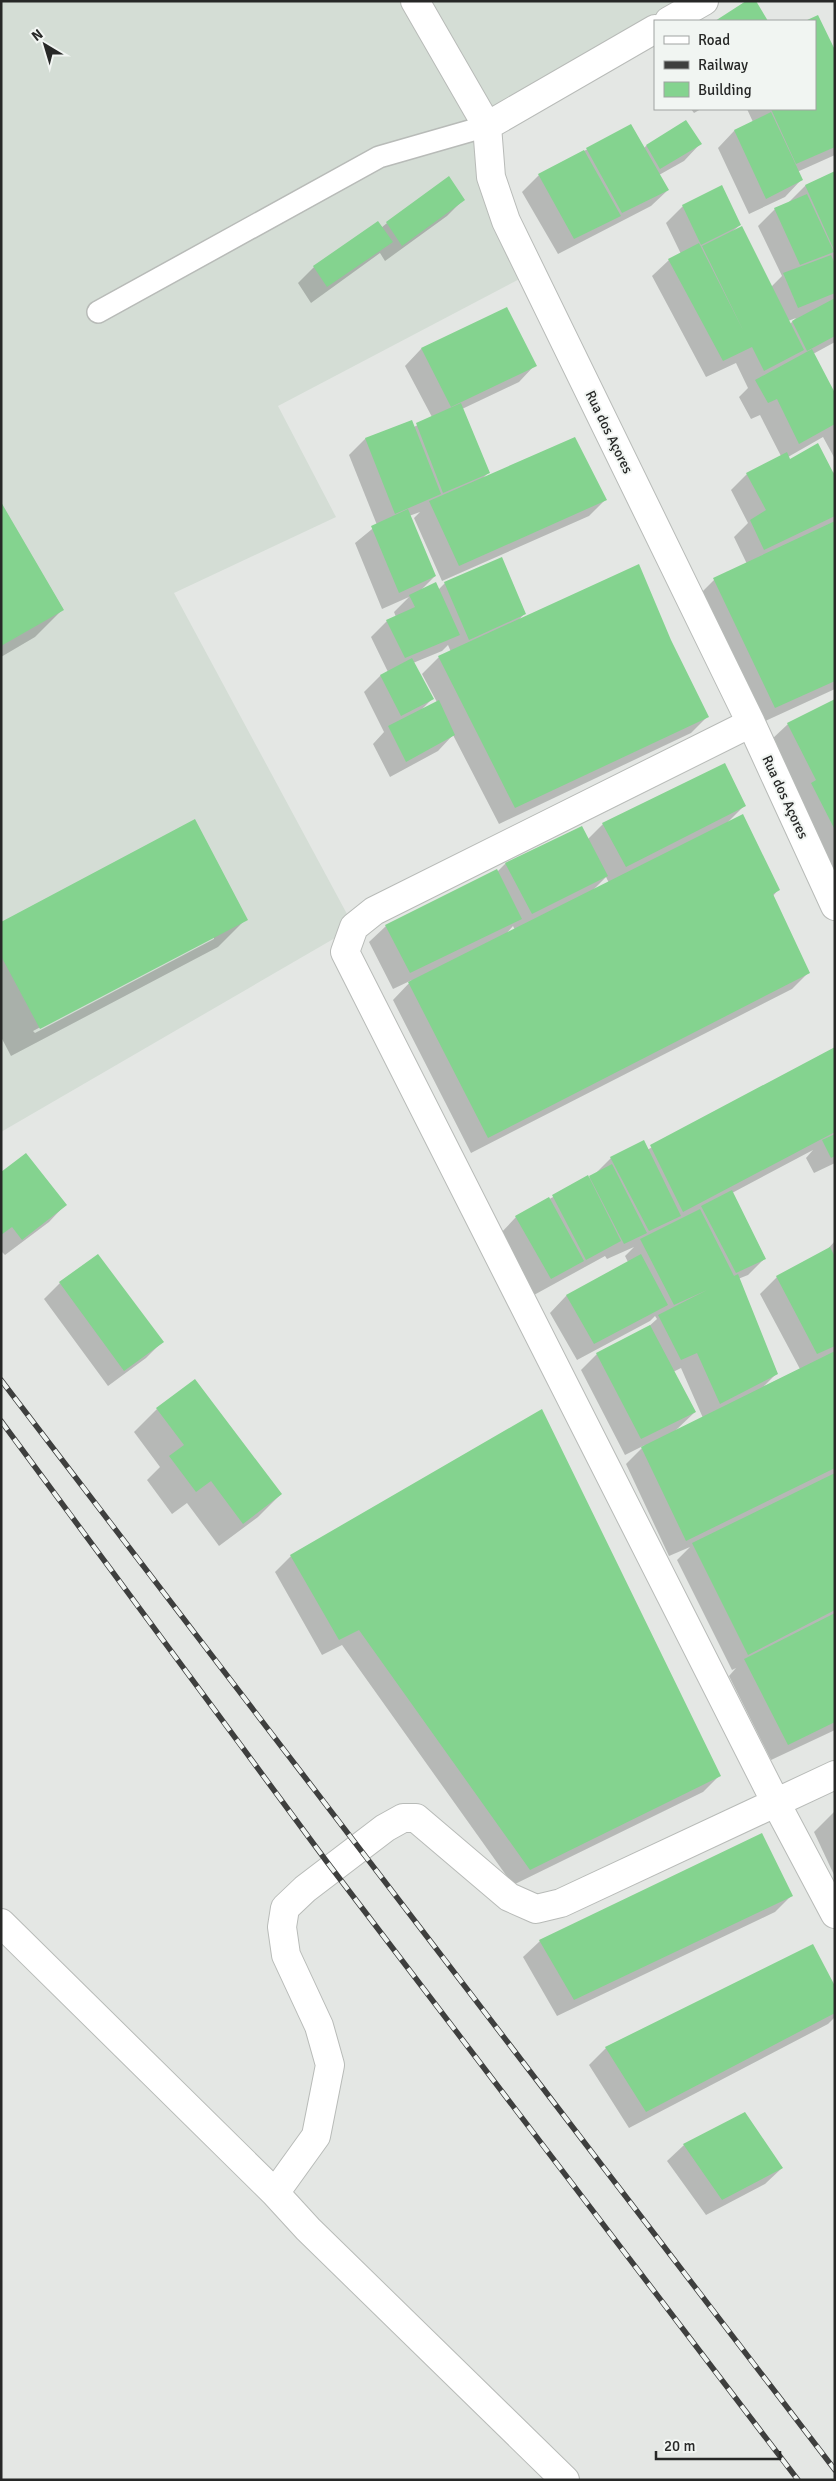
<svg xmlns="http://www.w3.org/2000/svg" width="836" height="2481" font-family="Signika,sans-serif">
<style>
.built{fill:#d4ddd5}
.shadow{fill:#0003;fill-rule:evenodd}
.building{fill:#84d38f}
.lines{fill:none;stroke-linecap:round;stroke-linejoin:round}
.service-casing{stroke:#b8bbb8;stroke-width:24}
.minor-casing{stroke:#b8bbb8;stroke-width:30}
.service{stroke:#fff;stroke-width:21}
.minor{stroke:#fff;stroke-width:28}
.rail-casing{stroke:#3e3f3e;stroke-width:5.5}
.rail{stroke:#f1f5f2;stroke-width:4;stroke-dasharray:11;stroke-linecap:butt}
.labels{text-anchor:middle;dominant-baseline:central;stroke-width:4;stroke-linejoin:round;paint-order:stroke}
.street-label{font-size:14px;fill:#272827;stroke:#f1f5f2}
</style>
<rect width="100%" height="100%" fill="#e4e7e4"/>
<path class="built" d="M1,1h702l-216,125 44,147 -253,133 58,111 -162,76 180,334 -353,205z"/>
<path class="shadow" d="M818,17l17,36v102l-38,17 4,8 -16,17 -36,17 -31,-66 16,-17 19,-9 -6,-13h68v-88h-7z
M691,109h10l-7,4z
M631,126l13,22 2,-2 54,-2 -16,17 -25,14 9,15 -17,16 -93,48 -36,-62 17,-17z
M835,172v170l-22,12 22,42v63l-12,-22 -35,20 2,4 42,13 3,-3v218l-76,35 -61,-128 16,-16 33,-16 -13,-27 14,-14 -17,-33 16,-16 34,-18 -21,-41 -9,4 -12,-22 9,-9 -12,-25 -30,14 -54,-101 17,-16 12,-6 -15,-31 17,-17 38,-19 19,38 -7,6 38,56 11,-11 -24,-50 17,-17 13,-6 17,-17zM796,318l-6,6 -2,-3z
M464,199l-17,17 -62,45 -5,-8 -69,50 -13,-20 16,-16 67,-39 6,-5z
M507,309l28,56 -16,17 -57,27 27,63 -7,7 123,21 -16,16 -147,65 -28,-63 6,-6 -11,4 26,60 -14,14h17l7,-7 79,31 -6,7 152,19 37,77 -16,16 -192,91 -46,-89 -15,16 -48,26 -17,-33 11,-12 -20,-40 16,-16 8,-4 -17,-35 16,-16 9,-4 -2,-5 15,-15 -27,12 -27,-66 22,-18 -28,-70 16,-16 46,-18 3,6 18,-10 -27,-51 16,-17zM448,645l3,7 -12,5 -17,17 16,30 -16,5 10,-10 -19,-36 29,-12z
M1,505l62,104 -28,28 -34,20z
M835,701v181l-64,-142 17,-16z
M744,806l-16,16 50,68 -5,6 35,77 -16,16 -321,164 -78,-153 19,-20 -19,9 -24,-47 17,-16 111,-54 8,-8 76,-36 6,12 16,-16zM606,877l3,6 -16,7zM513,926l2,4 -9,4z
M246,919l-28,28 -207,109 -10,-19v-114zM214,936v3l-179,94 -2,-2z
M835,1048v115l-21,10 -8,-15 7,-8 -81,43 33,65 -17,17 -10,4 39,94 -14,14 37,-18 -40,-75 17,-17 48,-25 10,-11v489l-64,30 -42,-84 7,-8 -4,2 -55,-110 13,-13 -21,9 -43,-92 19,-19 -20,10 -44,-85 16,-16 50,-26 10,-9 -2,-3 -5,5 -73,39 -27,-47 16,-17 62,-34 -3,-6 9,-9 -27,12 -2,-3 -71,39 -34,-61 16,-17 78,-42 17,-17 36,-8zM681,1368l22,50 -28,13 20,-19 -22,-40z
M1,1174l64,31 -16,17 -44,33 -4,-4z
M60,1283l102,59 -16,16 -38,28 -64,-87z
M157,1409l124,85 -23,23 -39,29 -32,-43 -15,11 -25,-34 13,-13 -26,-35z
M291,1556l428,220 -16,16 -190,93 -171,-240 -20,10 -47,-83z
M835,1811v66l-21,-45z
M791,1896l-16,16 -218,104 -34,-59 17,-16z
M812,1946l23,43v28l-7,7 -199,104 -40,-63 17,-17z
M684,2145l98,23 -17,16 -59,31 -39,-54z"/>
<path class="building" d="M746,1h10l12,20h-53z
M818,15l17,35v97l-39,17 -25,-55h44v-88h-10z
M771,112l32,68 -37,19 -32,-69z
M686,120l16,24 -42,25 -14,-24z
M631,124l38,66 -47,23 -36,-65z
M584,150l37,66 -47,23 -36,-65z
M835,171v81l-30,-67z
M449,176l16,24 -63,46 -16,-24z
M722,185l19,40 -40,20 -19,-40z
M807,194l27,58 -34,13 -26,-57z
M378,221l15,21 -66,45 -14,-21z
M742,226l62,124 -40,21 -12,-24 -29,14 -55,-102 31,-16 44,87 -41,-84z
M831,255l4,9v29l-37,15 -15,-35z
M835,298v38l-28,15 -15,-30z
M507,307l30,59 -86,41 -30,-59z
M812,349l23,44v31l-36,20 -22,-45 -9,4 -13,-23z
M461,403l29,70 -47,20 -27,-70z
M412,420l29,74 -46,20 -30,-76z
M575,437l32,63 -148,66 -30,-65z
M818,443l17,33v40l-71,34 -14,-30 16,-10 -20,-37 41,-21 3,7z
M1,502l63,108 -63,36z
M408,509l28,67 -37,17 -28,-67z
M835,521v160l-60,27 -62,-130z
M502,557l24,57 -57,26 -25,-58z
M639,564l32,76 38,77 -194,91 -77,-152z
M436,582l24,53 -55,23 -19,-38 29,-13 -6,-12z
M412,658l22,41 -33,17 -21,-41z
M835,699v131l-24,-47 5,-3 -29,-57z
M439,700l16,35 -49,27 -18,-36z
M725,763l21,43 -120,61 -24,-44z
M743,814l37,76 -7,4 37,79 -322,165 -80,-156z
M195,819l53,101 -208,109 -39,-73v-34z
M582,826l26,50 -76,38 -27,-51z
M497,869l25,50 -112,54 -25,-48z
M835,1047v85l-152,80 -33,-67z
M835,1134v22l-4,2 -9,-18z
M644,1140l37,76 -32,15 -39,-74z
M26,1153l41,52 -45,35 -10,-13 -11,8v-63z
M612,1164l35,69 -23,11 -35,-68z
M588,1175l33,66 -35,19 -34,-65z
M732,1190l34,69 -30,14 -35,-67z
M549,1197l35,64 -33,18 -36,-63z
M700,1209l34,67 4,-2 40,100 -58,30 -23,-51 -16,7 -23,-45 49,-25 -33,15 -34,-66z
M830,1247l5,10v89l-18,8 -41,-78z
M98,1254l66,88 -40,29 -65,-89z
M641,1254l27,51 -74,39 -28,-49z
M650,1325l46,87 -55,27 -45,-86z
M835,1351v117l-149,73 -45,-94z
M195,1379l87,115 -39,30 -32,-43 -15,11 -27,-36 15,-11 -28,-37z
M542,1409l179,367 -191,94 -171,-240 -20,10 -49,-85z
M835,1473v137l-87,45 -56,-112z
M835,1613v109l-47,23 -44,-86z
M762,1833l31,63 -219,104 -35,-60z
M813,1944l22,42v27l-189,99 -41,-65z
M745,2112l38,56 -61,32 -39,-56z"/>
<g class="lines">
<g class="service-casing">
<path id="service" d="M98,312l281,-155 108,-31"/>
</g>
<g class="minor-casing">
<path id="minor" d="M415,1l72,125
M669,21l35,-20
M655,29l-168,97 4,51 15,44 245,502 84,183
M751,723l-377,188 -20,16 -9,25 431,851 59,111
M1,1923l274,270
M565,2480l-257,-251 -33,-36 41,-57 14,-71 -11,-39 -33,-71 -4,-28 3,-19 20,-19 80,-61 18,-10h13l93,79 27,12 25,-6 274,-128"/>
</g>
<use href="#service" class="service"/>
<use href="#minor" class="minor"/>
<g class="rail-casing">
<path id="rail" d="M1,1380l834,1090
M1,1421l326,441 471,618"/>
</g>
<use href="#rail" class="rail"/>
</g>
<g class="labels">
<g class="street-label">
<text transform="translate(609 432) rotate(64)">Rua dos Açores</text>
<text transform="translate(785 797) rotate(65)">Rua dos Açores</text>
</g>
</g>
<rect width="836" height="2481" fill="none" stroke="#272827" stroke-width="5"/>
<rect x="654" y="20" width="162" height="90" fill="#f1f5f2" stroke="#a0a3a1"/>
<rect x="664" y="36" width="25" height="8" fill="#ffffff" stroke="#a0a3a1"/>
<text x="698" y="45" font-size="15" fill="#272827">Road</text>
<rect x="664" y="61" width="25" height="8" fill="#3e3f3e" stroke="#a0a3a1"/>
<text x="698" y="70" font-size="15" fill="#272827">Railway</text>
<rect x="664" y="82" width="25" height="15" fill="#84d38f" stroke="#a0a3a1"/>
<text x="698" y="95" font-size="15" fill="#272827">Building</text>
<g transform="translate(45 45) rotate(322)" stroke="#f1f5f2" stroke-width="4" paint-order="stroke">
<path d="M0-4L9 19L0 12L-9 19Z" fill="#272827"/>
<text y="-8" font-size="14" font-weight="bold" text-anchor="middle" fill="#272827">N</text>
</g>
<path d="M656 2451v8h124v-8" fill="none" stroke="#272827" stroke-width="2.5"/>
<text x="664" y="2451" font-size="15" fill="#272827" stroke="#f1f5f2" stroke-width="4" paint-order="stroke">20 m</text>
</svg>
